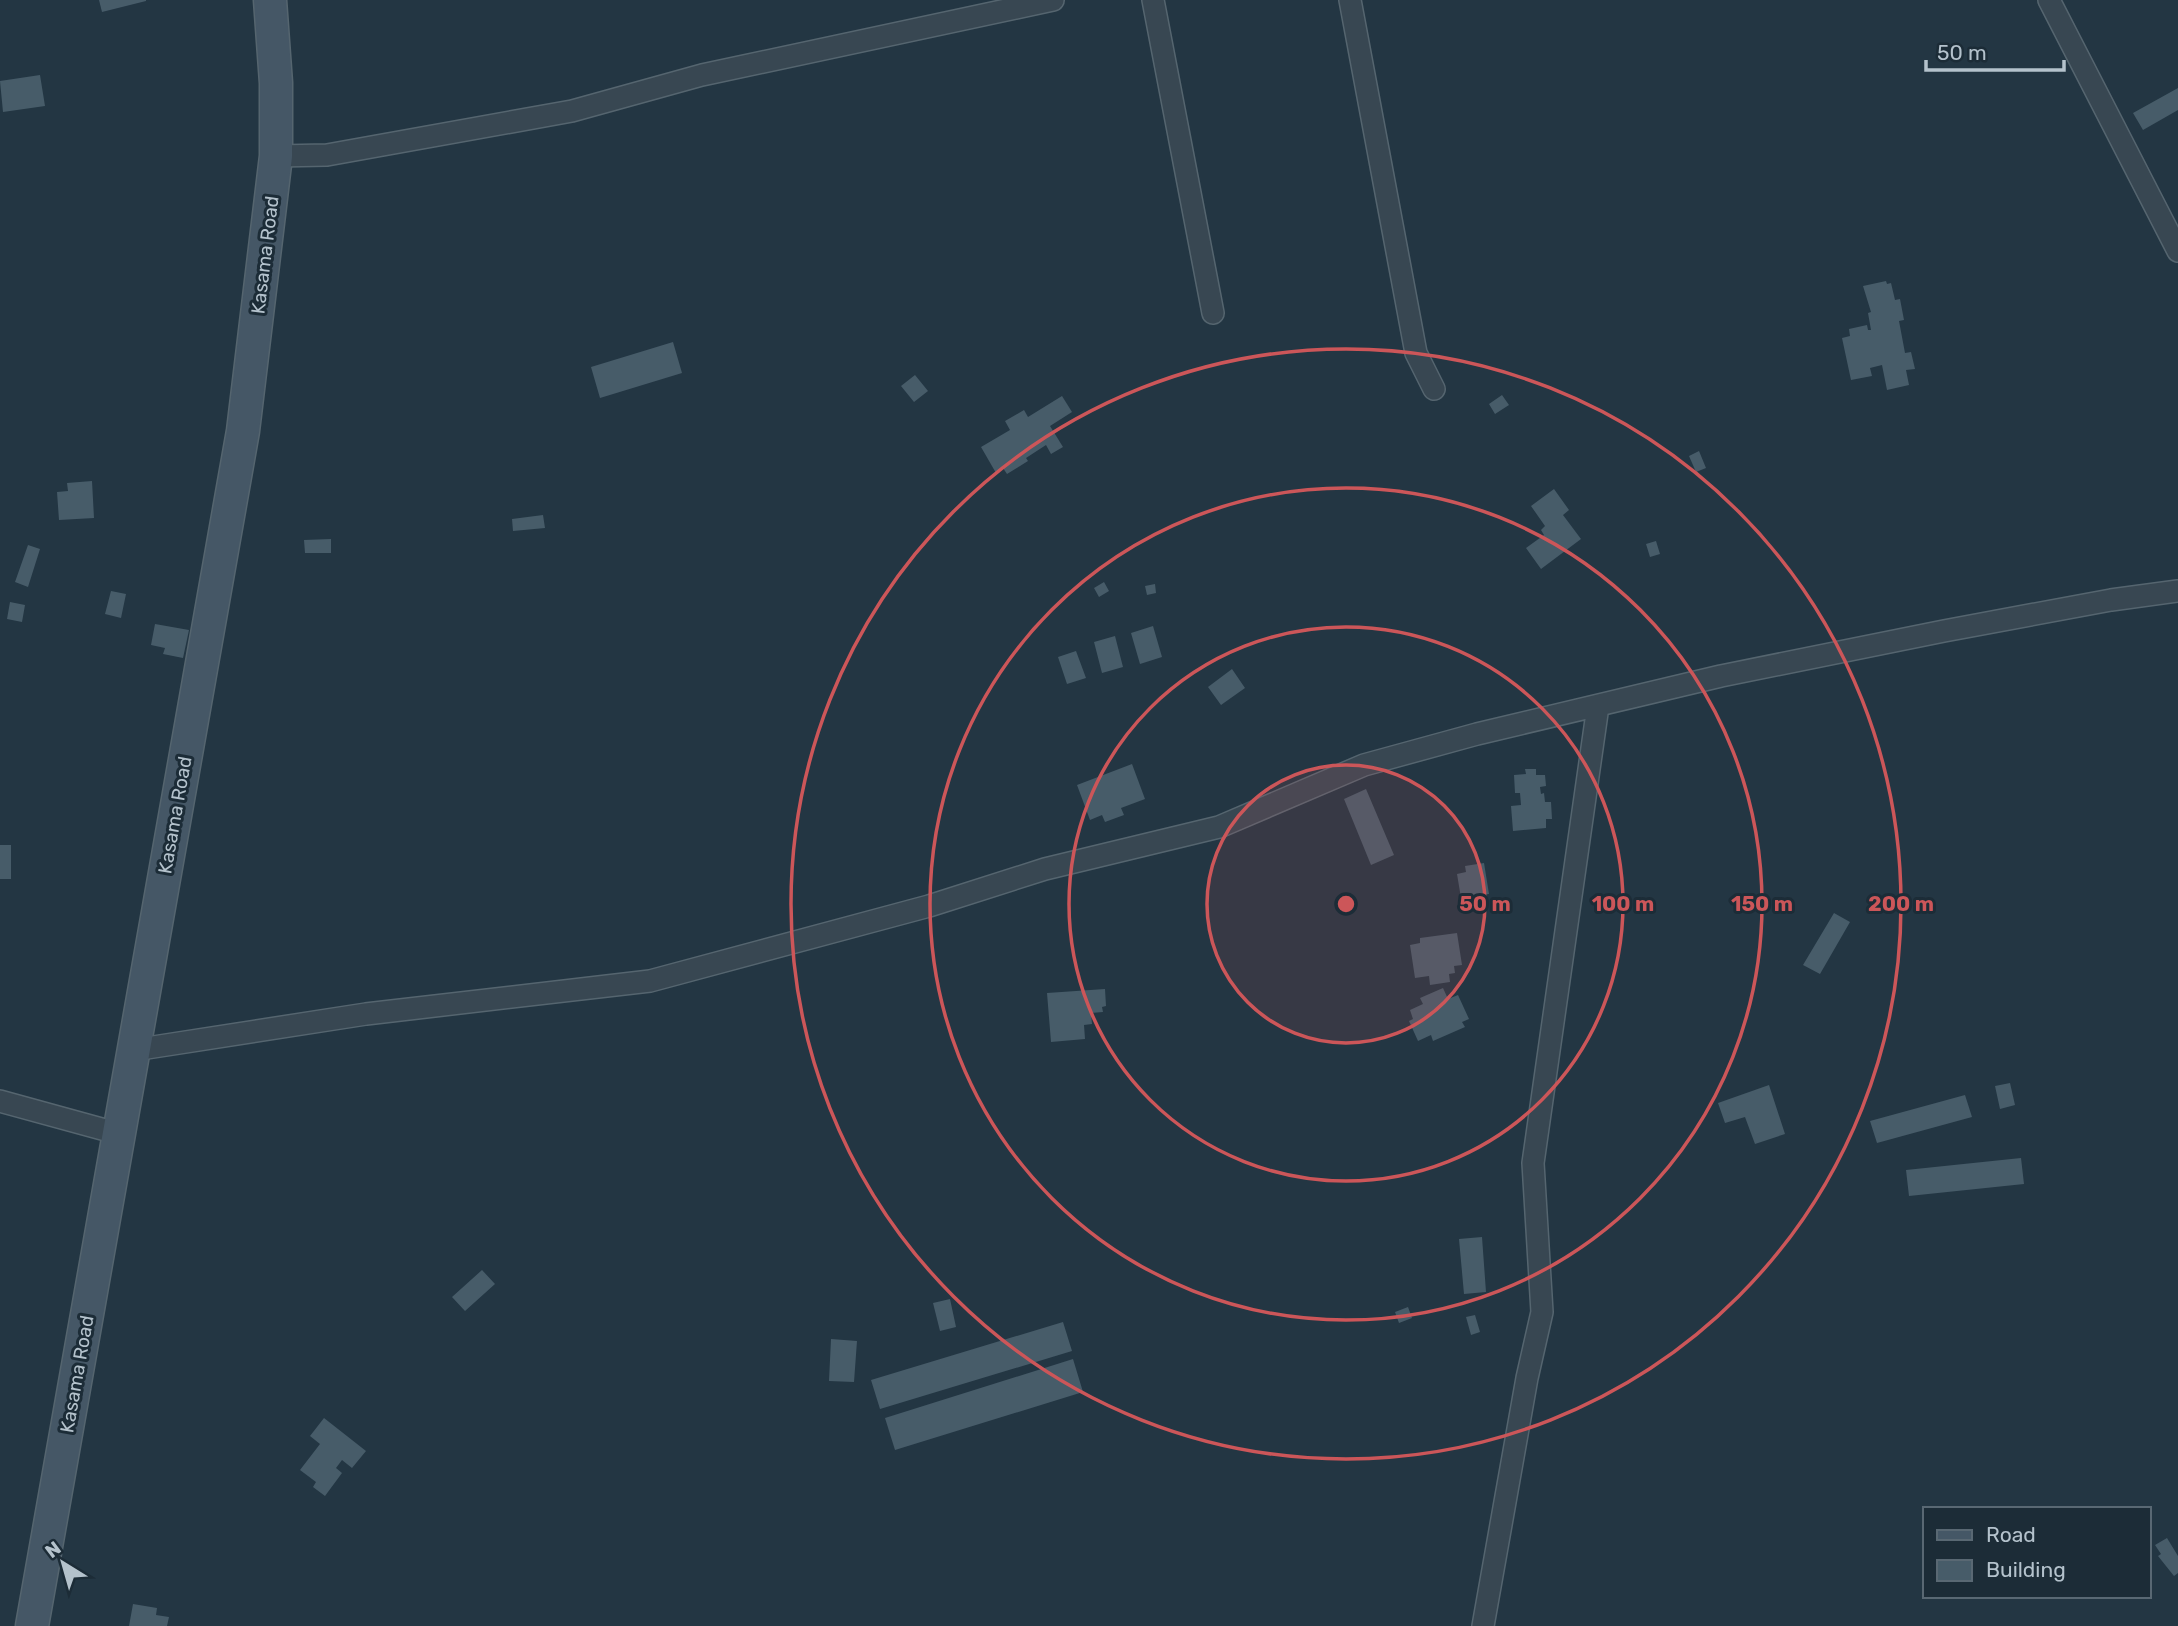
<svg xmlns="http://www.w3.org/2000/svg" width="2178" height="1626" font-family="Rubik,sans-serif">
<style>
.building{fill:#475c69}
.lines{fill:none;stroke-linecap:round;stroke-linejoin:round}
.street-casing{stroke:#55656f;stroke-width:24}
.secondary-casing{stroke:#55656f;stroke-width:35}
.street{stroke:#384752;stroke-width:21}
.secondary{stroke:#455766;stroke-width:32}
.ring{fill:none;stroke:#cc5659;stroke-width:3.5}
.labels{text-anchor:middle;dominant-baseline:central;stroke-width:6;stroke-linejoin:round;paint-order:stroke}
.street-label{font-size:19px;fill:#b4c2cc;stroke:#1c2c37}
.centre{fill:#cc5659;stroke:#1c2c37;stroke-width:3.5}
.ring-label{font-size:21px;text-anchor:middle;font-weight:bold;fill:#cc5659;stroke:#1c2c37;stroke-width:6;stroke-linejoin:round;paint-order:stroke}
</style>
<rect width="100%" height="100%" fill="#233643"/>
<path class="building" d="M99,0h47v1l-44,11z
M40,75l5,31 -42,6 -3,-31z
M2178,88v22l-35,20 -10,-17z
M1886,281l1,3 4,-1 4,17 5,-1 4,21 -5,1 6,32 6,-1 4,17 -9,1 3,15 -22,5 -5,-25 -12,3 2,8 -21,4 -9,-42 8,-2 -1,-7 18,-4 1,5h3l-3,-17 3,-1 -8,-26z
M673,342l9,31 -82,25 -9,-31z
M915,375l13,16 -14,11 -13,-16z
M1502,395l7,10 -14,9 -6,-10z
M1062,396l10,16 -22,14 13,21 -12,7 -5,-9 -20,13 2,3 -21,13 -4,-6 -7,5 -15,-26 29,-17 -5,-9 19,-11 4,7z
M1699,451l7,17 -10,4 -7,-16z
M92,481l2,37 -35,2 -2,-28 11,-1 -1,-8z
M1554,489l15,21 -6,5 18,24 -40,30 -15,-21 18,-13 -3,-5 4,-4 -14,-20z
M543,515l2,13 -32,3 -1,-12z
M331,539v14h-26l-1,-13z
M1656,541l4,13 -10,3 -4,-13z
M28,545l12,4 -12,38 -13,-5z
M1104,582l5,9 -10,6 -5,-9z
M1155,584l1,9 -9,2 -2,-9z
M111,591l15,3 -5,24 -16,-4z
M10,602l15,3 -3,17 -15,-3z
M155,624l34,6 -6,28 -20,-4 2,-6 -14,-3z
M1153,626l9,31 -22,7 -9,-31z
M1115,636l8,31 -21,6 -8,-31z
M1076,651l10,27 -19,6 -9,-27z
M1232,669l13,19 -24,17 -13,-18z
M1132,764l13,35 -24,9 3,7 -19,7 -3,-7 -12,5 -13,-35z
M1525,769h11v6h9l1,11 -6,1 1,7 3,-1 1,9h6l1,17h-6v9l-33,3 -2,-25 10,-1 -1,-12h-5l-1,-18 12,-1z
M1366,789l28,66 -23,10 -27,-66z
M0,845h11v34h-11z
M1484,863l5,31 -28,4 -4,-24 9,-2 -1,-6z
M1834,913l16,9 -30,52 -17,-9z
M1457,933l5,32 -8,1 1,7 -6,1 1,8 -20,3 -1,-9 -14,2 -5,-33 10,-2v-5z
M1443,988l5,11 10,-4 11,24 -7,3 3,5 -32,14 -2,-6 -13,6 -9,-20 4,-2 -3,-9 13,-6 -3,-6z
M1105,989l1,17 -4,1 1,5 -12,1 1,11 -8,1 1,14 -34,3 -4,-49z
M2010,1083l5,22 -15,4 -5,-23z
M1769,1085l16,49 -30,10 -10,-27 -20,6 -7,-20z
M1965,1095l7,22 -95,26 -7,-22z
M2021,1158l3,26 -115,12 -3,-26z
M1482,1237l4,55 -22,2 -5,-55z
M482,1270l13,14 -30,27 -13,-14z
M950,1299l6,28 -16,4 -7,-28z
M1408,1307l4,11 -13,5 -4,-11z
M1475,1315l5,17 -9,3 -5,-18z
M1063,1322l9,29 -192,58 -9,-29z
M831,1339l26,2 -3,41 -25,-1z
M1073,1359l10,33 -188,58 -10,-32z
M324,1418l42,33 -14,17 -10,-8 -6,8 6,5 -17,23 -12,-9 3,-5 -16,-12 20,-26 -10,-8z
M2167,1538l11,18v17l-4,3 -16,-20 3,-2 -6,-9z
M133,1604l24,4 -1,7 13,2 -2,9h-38z"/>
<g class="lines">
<g class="street-casing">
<path id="street" d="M1153,0l60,313
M1350,0l66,353 18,36
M2049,0l129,251
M276,156l51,-1 245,-44 130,-36 351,-75
M134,1050l232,-36 284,-33 279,-75 116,-37 174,-42 145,-62 113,-31 244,-58 223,-45 167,-31 67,-9
M0,1101l120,33
M1483,1626l44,-248 15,-66 -9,-149 65,-457"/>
</g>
<g class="secondary-casing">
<path id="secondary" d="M32,1626l211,-1195 33,-275v-73l-6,-83"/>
</g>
<use href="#street" class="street"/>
<use href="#secondary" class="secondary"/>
</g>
<circle cx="1346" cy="904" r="139" fill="#cc5659" fill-opacity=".12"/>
<g class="ring">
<circle cx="1346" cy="904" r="139"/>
<circle cx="1346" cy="904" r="277"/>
<circle cx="1346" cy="904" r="416"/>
<circle cx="1346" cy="904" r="555"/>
</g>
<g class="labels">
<g class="street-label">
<text transform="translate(265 255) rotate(-83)">Kasama Road</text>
<text transform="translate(175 815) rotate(-80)">Kasama Road</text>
<text transform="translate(77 1374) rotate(-80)">Kasama Road</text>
</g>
</g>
<circle cx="1346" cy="904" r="10" class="centre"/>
<g class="ring-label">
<text x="1485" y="911">50 m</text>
<text x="1623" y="911">100 m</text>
<text x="1762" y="911">150 m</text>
<text x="1901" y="911">200 m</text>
</g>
<rect x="1923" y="1507" width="228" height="91" fill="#1c2c37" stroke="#596873" stroke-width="2"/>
<rect x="1937" y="1530" width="35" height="10" fill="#455766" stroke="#596873" stroke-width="2"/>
<text x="1986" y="1542" font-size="21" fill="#b4c2cc">Road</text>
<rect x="1937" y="1560" width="35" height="21" fill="#475c69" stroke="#596873" stroke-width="2"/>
<text x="1986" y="1577" font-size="21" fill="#b4c2cc">Building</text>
<g transform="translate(63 1563) rotate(323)" stroke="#1c2c37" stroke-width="5" paint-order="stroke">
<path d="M0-5L12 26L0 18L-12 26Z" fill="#b4c2cc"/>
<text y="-10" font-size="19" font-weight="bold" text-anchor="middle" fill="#b4c2cc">N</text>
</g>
<path d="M1926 60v10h138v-10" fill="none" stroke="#b4c2cc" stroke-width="3.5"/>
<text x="1937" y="60" font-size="21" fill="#b4c2cc" stroke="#1c2c37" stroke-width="5" paint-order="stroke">50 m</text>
</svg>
